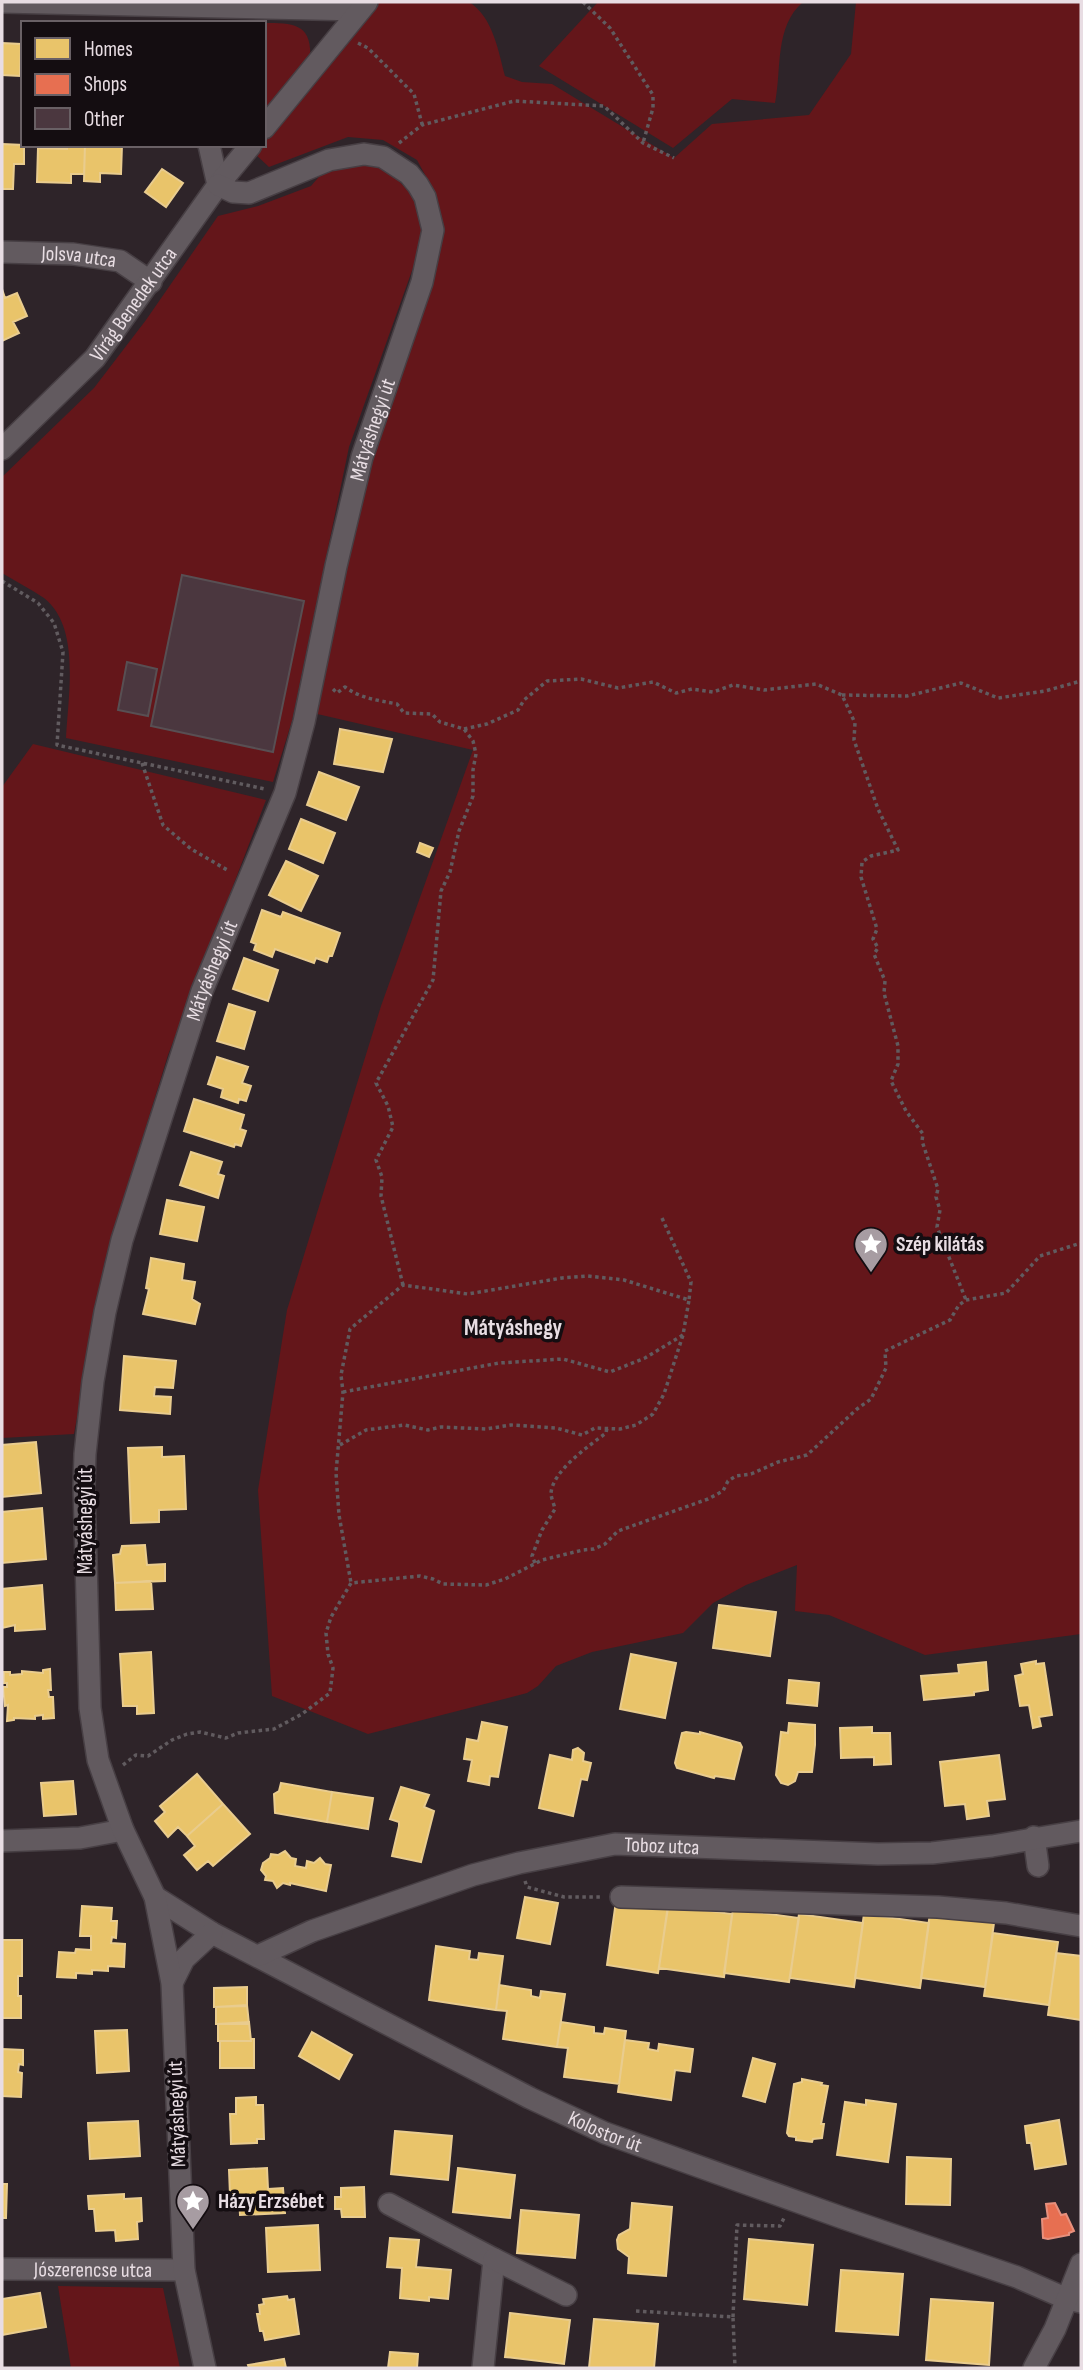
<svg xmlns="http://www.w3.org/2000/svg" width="1083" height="2370" font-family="'Sofia Sans Condensed',sans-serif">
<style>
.green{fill:#64161a}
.homes{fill:#e9c46a;stroke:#e9cc8e;stroke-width:2}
.shops{fill:#e76f51;stroke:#e7907d;stroke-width:2}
.building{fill:#4b373f;stroke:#584f53;stroke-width:2}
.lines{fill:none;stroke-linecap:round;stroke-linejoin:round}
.minor-casing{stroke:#473f44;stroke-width:24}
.path{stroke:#615b5f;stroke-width:3.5;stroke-dasharray:3.5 3.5;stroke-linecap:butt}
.minor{stroke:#625a5f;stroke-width:21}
.labels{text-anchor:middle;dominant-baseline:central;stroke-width:7;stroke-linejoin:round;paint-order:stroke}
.street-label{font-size:21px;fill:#e8dde3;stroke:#140d11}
.poi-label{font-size:21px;font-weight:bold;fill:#e8dde3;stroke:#140d11;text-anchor:start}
.neighbourhood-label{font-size:23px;font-weight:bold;fill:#e8dde3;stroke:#140d11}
</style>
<rect width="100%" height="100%" fill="#2e2429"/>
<path class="green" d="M368,2h101c24,15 29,48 36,74l17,6 30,2 122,74 38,-34 97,-9 42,-61 5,-52h225v1632l-156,21 -96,-40 -34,-4 2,-46 -51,20 -33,18 -30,30 -91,19 -36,14 -18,20 -11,7 -159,41 -96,-38 -14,-206 29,-180 94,-304 92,-256 -160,-37 42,-199 83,-271 -3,-50 -18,-33 -34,-20 -35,-3 -79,30 -15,-14 6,-8h4v-5l80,-110z
M598,2h205c-29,25 -21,67 -28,101l-43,-4 -59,49 -134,-82z
M264,23c31,0 49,1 46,38l-46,52z
M365,159l23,10 31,34 5,34 -75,210 -57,274 -19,61 -207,-44c2,-42 15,-111 -22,-140 -13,-9 -29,-17 -42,-25v-96l92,-89 52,-68 72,-104 40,-10 53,-20 19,-22z
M33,744l233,56 -98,255 -63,205 -31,174 -72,4v-651z
M58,2286l105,2 17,80h-109z"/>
<path class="homes" d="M2,43l19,1 -1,32 -18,-1z
M2,144l22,1v19h-10l-1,25h-11z
M67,145h18l-1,29h-13v9l-34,-1 1,-34 29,1z
M85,145h37l-1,29 -21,-1v9l-16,-1z
M162,169l21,14 -17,24 -21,-15z
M2,289l3,9 12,-5 10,23 -14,6 6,11 -17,8z
M340,729l52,10 -9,33 -49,-8z
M319,772l40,15 -13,33 -39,-15z
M301,819l34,14 -12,30 -34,-14z
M420,843l13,5 -4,9 -12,-5z
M286,861l32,15 -17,35 -32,-16z
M262,910l19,7 2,-5 57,21 -8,23h-3l-2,6 -11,-4 -2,5 -39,-14 -3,8 -18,-7 2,-6 -5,-2z
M244,958l34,12 -10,31 -35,-12z
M229,1004l26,8 -11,37 -27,-8z
M217,1057l31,10 -6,16 9,3 -5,15 -7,-2 -1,4 -17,-6 2,-8 -15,-5z
M194,1099l50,16 -4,14 6,2 -5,15 -6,-2 -1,3 -50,-16z
M191,1152l31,10 -4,12 6,2 -6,22 -38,-13z
M167,1200l37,7 -7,34 -37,-7z
M151,1258l33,6 -2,16 13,2 -3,17 8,5 -5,20 -52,-10 6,-25 -3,-1z
M124,1356l52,5 -3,27 -18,-1 -1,9 17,1 -1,17 -50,-4z
M36,1442l5,51 -39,4v-52z
M162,1447v10l22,-1 2,53 -27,1v12l-28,1 -3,-75z
M42,1508l4,51 -44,4v-51z
M145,1545l2,20 18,-1v17l-50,2 -2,-28 7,-1 2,-8z
M151,1581l2,28 -37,1 -1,-27z
M42,1585l3,44 -30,2v-6l-13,3v-39z
M719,1605l57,7 -6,44 -57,-8z
M151,1652l3,61 -17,1v-8h-14l-3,-52z
M631,1654l45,9 -11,55 -45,-9z
M1036,1661v3l8,-1 8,52 -13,2 2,9 -8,2 -4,-23 -9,1 -5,-30 8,-2 -2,-10z
M986,1662l2,28 -14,2v3l-50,5 -3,-24 38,-3 -1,-8z
M50,1669l1,21h-3l1,7h4l1,21 -11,1v-4l-8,1v3l-21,-1v2l-7,1 1,-16 -3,1 -2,-19h4v-4h-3v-11h6v3l12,-1v-3l21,2v-3z
M789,1680l30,3 -2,23 -30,-3z
M482,1722l25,5 -9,50 -8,-1 -1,9 -21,-4 4,-21 -8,-1 3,-20 11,2z
M789,1723l26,2v20l-3,27h-14l-3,9 -7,4 -7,-2 -5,-8 5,-43 7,1z
M872,1727v6h18l1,31 -17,1v-8l-33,1 -1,-30z
M686,1732l14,2v-2l40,11 2,4 -8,32 -19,-3 -1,2 -37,-10 -2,-5 7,-30z
M578,1748l6,5 -1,8 8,2 -4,17 -6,-1 -8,37 -34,-8 11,-53 22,5 1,-10z
M999,1755l6,44 -18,2 2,15 -22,3 -2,-15 -20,2 -5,-44z
M197,1774l26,30 -36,32 -9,-9 -10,10 -13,-16 10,-9 -5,-6z
M73,1781l3,33 -32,2 -3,-33z
M281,1783l51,9 -5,30 -52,-9 -1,-19 5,-3z
M401,1787l28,8 -5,12 10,4 -13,51 -29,-6 7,-30v-4l-9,-3z
M332,1792l41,6 -5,31 -41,-7z
M223,1804l27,30 -37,32 -5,-5 -11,9 -13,-15 11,-9 -8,-10z
M285,1851l6,7 5,1 -1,7 11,2 1,-7 7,2 6,-5 5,6 6,1 -5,26 -36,-8v2l-7,-2 -6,5 -4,-7 -8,-1 1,-4 -5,-6 2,-7 7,-5 1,-4 7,1z
M525,1897l33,6 -8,41 -33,-6z
M616,1901l52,7 -10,65 -51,-8z
M668,1905l64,9 -8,63 -65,-9z
M82,1906l30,2 -1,13h6l-1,17 -4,-1 -1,6 14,1 -1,23 -16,-1v5l-16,-1v4l-16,-1v5l-19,-1 2,-25 16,1 1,-4 15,1v-14h-11z
M733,1909l66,9 -10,64 -65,-9z
M930,1913l64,10 -9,64 -64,-9z
M799,1914l64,9 -9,64 -64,-9z
M864,1914l65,9 -9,65 -65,-10z
M993,1933l65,9 -9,63 -65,-9z
M2,1940h20v36h-4v20h3v22h-19z
M436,1946l34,5 -1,8 9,1 1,-7 24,3 -7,54 -67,-10z
M1056,1953l25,3v64l-33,-5z
M499,1985l32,5v6l9,2 1,-7 24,3 -8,53 -54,-8 4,-28 -11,-1z
M247,1987v19l-33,1v-19z
M247,2005l2,19h-33v-17z
M249,2022l2,19h-33v-17z
M561,2022l33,5v6l10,1 1,-6 21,3 -7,53 -55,-7 4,-29 -11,-1z
M127,2030l2,41 -32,2 -2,-42z
M312,2032l40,23 -13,24 -40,-23z
M251,2039h3v29h-34v-27h31z
M625,2040l24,3 -1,6 10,2 1,-7 34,5 -3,23 -15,-2 -4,30 -53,-8z
M2,2049l21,1v15l-4,-1 -1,8 4,1 -1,24 -19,-1z
M753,2058l22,6 -10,38 -22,-6z
M802,2079l20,4 -1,2 7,1 -7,38h3l-2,14 -9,1 -1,3 -16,-2v-3l-7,-1 -2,-3 7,-49 8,-2z
M256,2097v8h7l1,34h-7v4l-26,1 -1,-30h6v-16z
M866,2100l30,4 -8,58 -51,-7 8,-53 21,3z
M1059,2120l7,44 -31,5 -4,-26h-4l-2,-17z
M138,2121l2,35 -50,3 -2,-36z
M395,2131l57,5 -4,44 -57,-6z
M907,2157l44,2 -1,46 -44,-1z
M267,2168l1,21 15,-1 2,25 -45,2 -1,-20h-9l-1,-25z
M458,2168l57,7 -5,43 -57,-6z
M2,2184h5l-1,34h-4z
M364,2187l1,30h-23l-1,-8h-6v-12h6v-9z
M124,2194v5l17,-1 1,23 -5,1 1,17 -22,2 -1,-11 -19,1 -2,-22h-5l-1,-13z
M632,2203l40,4 -6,69 -38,-3 1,-16 -11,-8 -1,-9 2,-5 11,-6z
M521,2210l58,5 -4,43 -58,-5z
M318,2225l2,45 -52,2 -2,-44z
M390,2238l29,2 -3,27 35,3 -3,29 -19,-2v4l-29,-3 2,-30 -15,-1z
M749,2239l64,6 -6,60 -63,-6z
M841,2270l62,4 -5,61 -62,-4z
M40,2293l6,34 -44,8v-36z
M287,2296l1,4 6,-1 5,35 -34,6 -2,-9h-3l-3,-17h3l-1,-9 5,-1 -1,-5z
M931,2299l62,4 -4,62 -63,-5z
M510,2313l60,7 -6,44 -59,-7z
M594,2319l64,5 -4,44h-65z
M390,2352l28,2 -1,14h-29z
M284,2359l2,9h-37l-1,-3z"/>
<path class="shops" d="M1055,2203l6,12 5,-1 8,17 -5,2v2l-21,4 -5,-1 -1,-19 6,-1 -2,-14z"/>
<path class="building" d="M182,575l122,26 -31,151 -122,-26z
M127,662l30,7 -9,47 -30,-6z"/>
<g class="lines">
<g class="minor-casing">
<g id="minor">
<path d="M2,2l358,8"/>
<path d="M264,128l103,-126"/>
<path d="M209,145l9,40"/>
<path id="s1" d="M2,252l71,2 47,7 31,21"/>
<path id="s2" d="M2,449l93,-91 123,-173 33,-40"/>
<path d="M1034,1837l4,29"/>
<path d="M2,1841l78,-3 43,-8"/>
<path id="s3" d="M155,1897l57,36 318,165 75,35 238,85 174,59 50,22 14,3"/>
<path d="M621,1897l317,10 68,6 75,13"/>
<path id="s4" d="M260,1955l52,-24 161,-56 46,-12 96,-19 263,10 54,-1 60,-7 89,-15"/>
<path d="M172,1983l12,-24 28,-26"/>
<path d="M389,2204l105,55 -11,109"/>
<path d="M494,2259l72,36"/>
<path id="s5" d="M2,2269l182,1"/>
<path id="s6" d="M205,2368l-21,-98 -12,-287 -17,-86 -32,-67 -25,-70 -8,-52 -6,-222 1,-32 8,-73 12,-69 17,-72 80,-249 83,-198 19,-71 32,-156 26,-109 60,-175 11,-52 -8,-33 -7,-12 -9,-11 -26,-17 -19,-3 -35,6 -80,33 -16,-1 -15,-7"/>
<path d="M1034,2368l21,-39 26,-65"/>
</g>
</g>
<path class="path" d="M583,2l27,26 43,67v13l-10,35
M358,43l10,5 46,46 8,30
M399,143l23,-18 92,-24 90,5 39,37 31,15
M2,581l36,22 16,20 9,29 -6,93 208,44
M333,689l4,4 8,-6c17,12 32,13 52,17l7,9 28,1 8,8 24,7 9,12 3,13 -3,16v26l-14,35 -9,41 -9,19 -8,89 -57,103 12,23 5,21 -17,33 6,17 -1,19 22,89
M842,695l65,1 54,-13 37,15 47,-7 36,-10
M464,729l23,-5 31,-14 6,-10 23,-19 34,-2 37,9 35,-6 23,11 16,-4 21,3 20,-7 31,5 52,-6 26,11 13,28 -1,17 24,69 20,41 -27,6 -9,6 -1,15 16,52 -4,10 5,9 -4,6 11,27 -1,12 14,53v18l-7,17 15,30 17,23 -1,7 16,48 -2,8 4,13 -3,17 29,73
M142,763l21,62 28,24 38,22
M662,1218l29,64 -2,18
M343,1392l156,-29 64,-4 47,13 35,-14 38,-23
M340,1445l26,-15 38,-5 24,5 13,-3 45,2 25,-4 45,3 26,7 13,-7 25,1 16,-4 17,-11 11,-20 19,-59 6,-35 -65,-20 -36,-4 -26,2 -94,16 -65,-9 -53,44 -9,46 2,17 -7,81 3,42 12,68
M535,1563l-3,-7 10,-26 13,-21c-1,-5 -4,-11 -4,-16 2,-23 38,-47 55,-60l1,-5
M123,1765l13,-10 12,1 24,-16 15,-6 13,-2 26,6 12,-5 36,-4 28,-15 28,-21 3,-25 -5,-14 -2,-21 5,-16 20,-34 69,-7 13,3 10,5 43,1 19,-6 37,-19 41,-10 11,-1 11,-5 13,-13 90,-32 15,-8 5,-10 8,-5 15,-2 27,-12 29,-7 50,-46 14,-10 15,-31 -1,-17 65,-31 9,-15 7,-5 40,-7 34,-37 41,-13
M525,1881l2,6 37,10h38
M636,2311l97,6 2,51
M733,2317l4,-92 43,1 4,-8"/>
<use href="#minor" class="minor"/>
</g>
<defs>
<g id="sight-pin" transform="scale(1.75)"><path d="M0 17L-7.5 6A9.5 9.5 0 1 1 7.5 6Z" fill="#a79ca2" stroke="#140d11"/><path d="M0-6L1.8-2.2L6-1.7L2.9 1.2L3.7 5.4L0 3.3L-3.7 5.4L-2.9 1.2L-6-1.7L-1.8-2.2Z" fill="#fff"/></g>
</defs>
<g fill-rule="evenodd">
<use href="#sight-pin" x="871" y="1244"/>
<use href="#sight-pin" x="193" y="2201"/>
</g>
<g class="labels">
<g class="street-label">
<text stroke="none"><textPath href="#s1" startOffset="77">Jolsva utca</textPath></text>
<text stroke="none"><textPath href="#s2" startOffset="196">Virág Benedek utca</textPath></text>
<text stroke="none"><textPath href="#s6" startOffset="1998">Mátyáshegyi út</textPath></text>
<text stroke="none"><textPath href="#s6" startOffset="1432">Mátyáshegyi út</textPath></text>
<text transform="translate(85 1521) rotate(-90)">Mátyáshegyi út</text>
<text stroke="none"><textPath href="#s4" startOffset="420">Toboz utca</textPath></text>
<text transform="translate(177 2114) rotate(-92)">Mátyáshegyi út</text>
<text stroke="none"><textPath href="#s3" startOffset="508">Kolostor út</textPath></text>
<text stroke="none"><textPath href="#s5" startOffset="91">Jószerencse utca</textPath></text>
</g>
<g class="poi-label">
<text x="896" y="1244">Szép kilátás</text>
<text x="218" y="2201">Házy Erzsébet</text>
</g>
<g class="neighbourhood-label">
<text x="513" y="1328">Mátyáshegy</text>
</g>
</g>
<rect width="1083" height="2370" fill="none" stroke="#e8dde3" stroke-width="7"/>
<rect x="21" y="21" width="245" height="126" fill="#140d11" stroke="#696065" stroke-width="2"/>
<rect x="35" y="38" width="35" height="21" fill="#e9c46a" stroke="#696065" stroke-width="2"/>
<text x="84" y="56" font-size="21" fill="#e8dde3">Homes</text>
<rect x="35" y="74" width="35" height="21" fill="#e76f51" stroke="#696065" stroke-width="2"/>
<text x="84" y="91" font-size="21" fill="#e8dde3">Shops</text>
<rect x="35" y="108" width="35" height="21" fill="#4b373f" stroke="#696065" stroke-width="2"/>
<text x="84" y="126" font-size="21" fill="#e8dde3">Other</text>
</svg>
